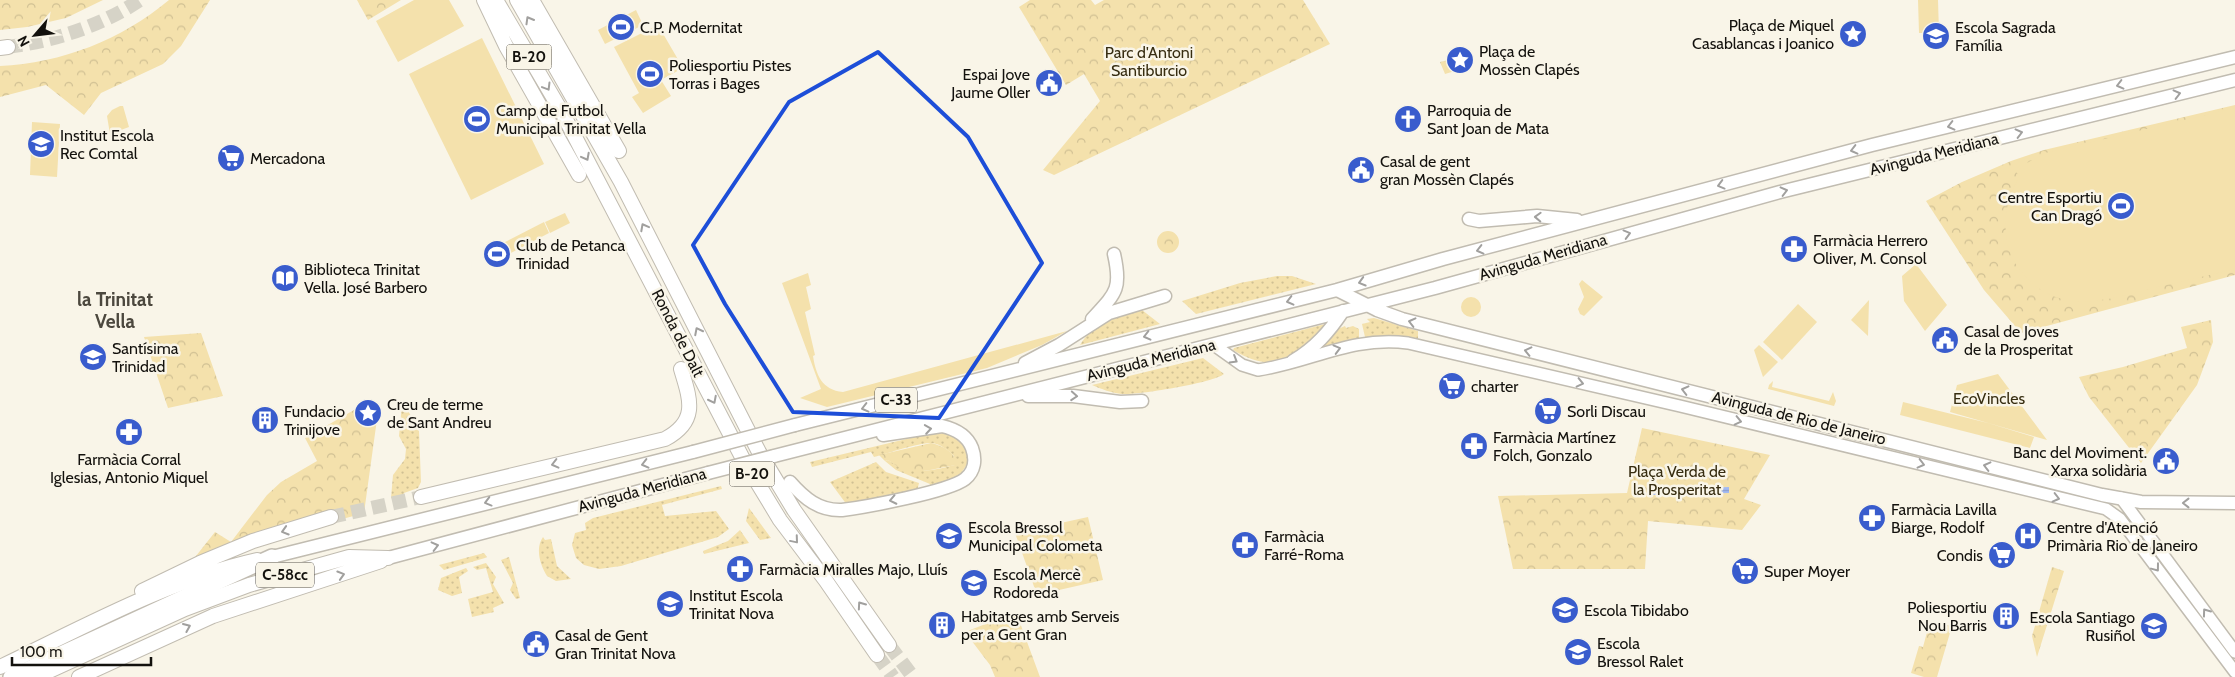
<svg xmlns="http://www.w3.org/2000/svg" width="2235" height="677" font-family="Cabin,sans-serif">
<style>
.grass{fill:url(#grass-dots)}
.park{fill:url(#park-crowns)}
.garden{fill:#f4e1ac}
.water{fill:url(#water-rules)}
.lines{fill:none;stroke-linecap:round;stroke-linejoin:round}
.trunk-tunnel{stroke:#d6d3c7;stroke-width:14;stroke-dasharray:14 7;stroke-linecap:butt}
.secondary-casing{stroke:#c1bcb1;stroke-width:14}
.primary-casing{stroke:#c1bcb1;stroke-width:15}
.trunk-casing{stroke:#c1bcb1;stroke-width:16}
.motorway-casing{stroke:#c1bcb1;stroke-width:18}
.secondary{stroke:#fff;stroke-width:11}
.primary{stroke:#fff;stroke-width:12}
.trunk{stroke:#fff;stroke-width:14}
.motorway{stroke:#fff;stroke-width:15}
.primary-bridge-casing{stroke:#c1bcb1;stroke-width:15;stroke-linecap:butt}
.primary-bridge{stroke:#fff;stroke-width:12}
.oneway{stroke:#a1a09e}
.marked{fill:none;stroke:#1d4ed8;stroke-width:4;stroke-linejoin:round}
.labels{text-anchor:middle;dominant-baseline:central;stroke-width:5;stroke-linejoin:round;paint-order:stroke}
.shield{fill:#f9f5e8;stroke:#58554f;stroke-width:1}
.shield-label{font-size:15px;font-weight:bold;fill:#13110d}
.poi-label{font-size:16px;fill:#13110d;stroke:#f9f5e8;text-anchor:start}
.park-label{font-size:16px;fill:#372d11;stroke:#f9f5e8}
.street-label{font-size:16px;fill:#13110d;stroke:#f9f5e8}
.quarter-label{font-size:19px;font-weight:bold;fill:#4c483e;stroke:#f9f5e8}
</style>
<defs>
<pattern id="grass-dots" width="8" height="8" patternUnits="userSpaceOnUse" patternTransform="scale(1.25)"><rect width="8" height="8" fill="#f4e1ac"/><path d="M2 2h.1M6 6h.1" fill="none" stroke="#d0c093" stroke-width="1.8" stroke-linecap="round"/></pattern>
<pattern id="park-crowns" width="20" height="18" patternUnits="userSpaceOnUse" patternTransform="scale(1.25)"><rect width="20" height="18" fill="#f4e1ac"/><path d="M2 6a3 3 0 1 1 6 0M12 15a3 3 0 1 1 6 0" fill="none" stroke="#d0c093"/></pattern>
<pattern id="water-rules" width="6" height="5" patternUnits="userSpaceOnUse" patternTransform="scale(1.25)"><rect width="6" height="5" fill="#a3baf2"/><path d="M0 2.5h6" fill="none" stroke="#8b9fce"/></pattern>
</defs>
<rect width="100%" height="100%" fill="#f9f5e8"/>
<path class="grass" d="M1277,276h15l24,8 -120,30 -14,-13 58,-18z
M1142,310l18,14 -80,21c13,-23 39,-28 62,-35z
M1374,318l44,13v8l-19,-3 -34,1 -3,-13 8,-2 -3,-3z
M1325,324l4,1v2c-36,27 -51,50 -96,23l1,-2z
M1345,326l1,2 7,-2 6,3v10l-42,12 20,-23 1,1z
M1203,358l21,16c-11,9 -86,21 -102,20 -10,-1 -21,-5 -30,-9z
M402,404l3,1 14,26 2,51 -3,6 -14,5 -1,5 -7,2 -5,-2 2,-23 12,-16 1,-10 -7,-13z
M944,433c19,5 23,11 24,30l-11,16 -28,10 1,-5 -34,-14 -11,-9 3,-1c23,16 42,11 67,5l-1,-9c-6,-6 -13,-12 -23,-13 -14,0 -42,10 -57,14l-3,-5 -59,15 -2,-5 113,-27z
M876,462l10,10 33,11 -2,8 -70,14 -17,-23z
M721,486l1,3 -60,16 3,11 51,-5 13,18 -11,8 -97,29 -22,3 -15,-4 -8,-7 -4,-13 3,-12 11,-3 -1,-7 8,-5z
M749,508l22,30 -11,2 -14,-19z
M740,530l9,13 -45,11 -1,-3 25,-10z
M543,537l2,3 6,-1 6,27 14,13 -15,2 -9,-5c-7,-11 -12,-28 -4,-39z
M484,553l3,4 -2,1 -41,12 -5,-5z
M509,557l11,41 -4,1 -6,-9 3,-7 -12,-23z
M486,563l10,14 -3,7 11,19 -11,5 1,4 -22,5 -4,-18 25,-7 -7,-24 -9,2 -4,-3z
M466,568l2,3 -9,6 3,16 -10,3 -14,-6 3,-12z"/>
<path class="park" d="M0,0h103l-37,18 -39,9 -27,3z
M169,0h41l-29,46 -18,18 -62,29 -17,22 -38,-30 -46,12v-31c62,-3 121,-26 169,-66z
M357,0h44l-33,20z
M1030,0h61l4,5 9,-5h199l27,44 -276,131 -11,-5 57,-69 -16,-27 -18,11 -47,-78z
M1461,57l4,11 -20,6 -5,-12z
M2235,105v170l-214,58 -37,-43 -58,-89 36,-19 49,-21 33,-11z
M1157 242a11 11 0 1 1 22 0a11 11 0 1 1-22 0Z
M2211,320l2,22 -16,43 -56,78 -52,-66 -10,-20 44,-10 64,-19 -6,-21z
M201,333l22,63 -55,12 -24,-71z
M368,402h5l5,10 -14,101 -172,48 23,-29 16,10 36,-47 14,-13 36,-21 -12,-23z
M1642,428l128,27 -26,44 17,6 -19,25 -94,-9 -3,48h-132l-15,-73 129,-3z
M931,443c13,3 23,9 27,22 -29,3 -43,15 -70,-5l-3,1 -6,-6z
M1088,517l15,63 -66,15 -22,-62z
M2052,567l12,4 -27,86 -5,-21z
M1016,612l24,65h-45l-5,-12 -25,-33z
M1930,621l22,5 -15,51h-13l-13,-4 8,-27 4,1z"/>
<path class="garden" d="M414,0h35l15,26 -66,36 -22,-41z
M1918,0h20l1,33h-20z
M636,10l7,15 -38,19 -7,-14z
M658,25l25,43 -22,12 10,16 -28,17 -11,-16 7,-4 -25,-46z
M482,38l62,126 -73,36 -62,-126z
M120,106h3l6,21 -19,7 -3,-18 5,-6z
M2235,108v161c-27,6 -54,13 -81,19 -44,11 -93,28 -128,-11 -7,-8 -13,-15 -16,-25 -9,-25 -4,-55 10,-76l-4,-4 11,-9 18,-10z
M32,122l28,2 -3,53 -27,-2z
M565,213l5,10 -20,10 -5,-11z
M544,222l5,11 -59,31 -6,-11z
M1916,264l31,41 -22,26 -21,-30 -2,-25z
M808,273l3,12 -5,2 5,22 -6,3 10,43 -2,1c3,19 9,34 30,36l224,-61 -25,14 -55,23 -160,39 -27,-9 21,-9 -39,-106z
M1582,280l21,17 -19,19 -4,-2 -2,-5 6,-12 -5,-13z
M1461 307a10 10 0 1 1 20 0a10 10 0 1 1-20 0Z
M1869,300l-1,36 -17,-16z
M1798,304l19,18 -35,38 -19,-18z
M1759,345l19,17 -15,15 -9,-27z
M1998,374l49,66 -97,-28 7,-27z
M1773,381l-1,6 57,14 4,-9 3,9 -2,5 -66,-17 1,-4z
M1903,402l85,21 46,14 -4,11 -130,-33z"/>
<path class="water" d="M1729,487v6l-80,2v-5z"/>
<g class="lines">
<path class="trunk-tunnel" d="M8,47c46,-6 93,-21 132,-47
M331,517l90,-20
M889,645l24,32
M877,655l16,22"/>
<g class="secondary-casing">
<path id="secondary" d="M1214,345l28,20 16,5c54,-8 92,-34 150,-27l272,63 426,103 14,10 115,153
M2121,498l114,154"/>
</g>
<g class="primary-casing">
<path id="primary" d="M1469,219l10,2 58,-5 40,4
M1337,290l40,20 25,9 700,176 39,7 94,1
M1092,319c24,-26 30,-30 22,-65
M1293,361c22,-13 36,-29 50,-50
M1025,363l34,-18 50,-32 56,-17
M1028,396h45l47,6 22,-1
M795,425l542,-135 106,-31 429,-114 363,-88
M774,456l661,-168 345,-96 455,-112
M790,482c14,16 29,29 52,28 23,-3 106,-18 123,-31 10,-8 11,-20 7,-31 -5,-13 -17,-19 -30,-22l-59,9
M272,557l421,-105
M388,558l320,-85"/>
</g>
<g class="trunk-casing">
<path id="trunk" d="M484,0l22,46 73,129
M496,0l67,114 180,345 37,61 46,61 51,74
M517,0l104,182 138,270 35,58 95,135
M532,0l87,151
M0,48l8,-1
M421,497l244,-58c34,-18 25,-40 16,-70
M142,591l58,-28 53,-22 78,-24
M0,667c82,-39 168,-87 257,-107
M36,677l149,-68 64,-24 100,-28 39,1
M79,677l134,-61 168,-55"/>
</g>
<g class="motorway-casing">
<path id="motorway" d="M11,677l261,-120"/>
</g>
<use href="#secondary" class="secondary"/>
<use href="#primary" class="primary"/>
<use href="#trunk" class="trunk"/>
<use href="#motorway" class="motorway"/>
<g class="primary-bridge-casing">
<path id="primary-bridge" d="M693,452l102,-27
M708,473l66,-17"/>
</g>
<use href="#primary-bridge" class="primary-bridge"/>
</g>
<defs><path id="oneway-chevron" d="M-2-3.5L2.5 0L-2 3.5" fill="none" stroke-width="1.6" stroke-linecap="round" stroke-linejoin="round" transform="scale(1.25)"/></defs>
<g class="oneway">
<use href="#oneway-chevron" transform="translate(529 20) rotate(-120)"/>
<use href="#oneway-chevron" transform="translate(2120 85) rotate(166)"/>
<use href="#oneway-chevron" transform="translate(547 87) rotate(59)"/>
<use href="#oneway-chevron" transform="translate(2177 94) rotate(-14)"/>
<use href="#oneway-chevron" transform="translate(1951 126) rotate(166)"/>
<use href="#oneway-chevron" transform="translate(2019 133) rotate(-14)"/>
<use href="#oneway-chevron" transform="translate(1854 150) rotate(166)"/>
<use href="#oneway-chevron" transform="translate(586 157) rotate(62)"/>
<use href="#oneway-chevron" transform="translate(1721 185) rotate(165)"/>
<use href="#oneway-chevron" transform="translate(1784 191) rotate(-14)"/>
<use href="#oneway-chevron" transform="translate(1538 217) rotate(-178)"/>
<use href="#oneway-chevron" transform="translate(644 227) rotate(-118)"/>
<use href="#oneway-chevron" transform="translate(1627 234) rotate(-15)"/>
<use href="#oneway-chevron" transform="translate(1480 250) rotate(166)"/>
<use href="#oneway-chevron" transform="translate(1362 282) rotate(164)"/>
<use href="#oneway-chevron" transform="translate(1290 301) rotate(166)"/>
<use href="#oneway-chevron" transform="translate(1412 322) rotate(-166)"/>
<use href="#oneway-chevron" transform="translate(698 331) rotate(-117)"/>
<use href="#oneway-chevron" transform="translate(1147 336) rotate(166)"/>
<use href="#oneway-chevron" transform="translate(1337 349) rotate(-15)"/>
<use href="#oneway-chevron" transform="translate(1528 351) rotate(-167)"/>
<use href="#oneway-chevron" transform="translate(1234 360) rotate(31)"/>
<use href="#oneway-chevron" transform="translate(1580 383) rotate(13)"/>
<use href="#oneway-chevron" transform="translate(1685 390) rotate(-166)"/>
<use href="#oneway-chevron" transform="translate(1074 396) rotate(4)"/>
<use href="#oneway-chevron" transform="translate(713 400) rotate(63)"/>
<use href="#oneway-chevron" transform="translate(865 408) rotate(166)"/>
<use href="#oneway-chevron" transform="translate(1738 421) rotate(13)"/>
<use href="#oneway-chevron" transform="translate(928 429) rotate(-9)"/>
<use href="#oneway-chevron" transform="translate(555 464) rotate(166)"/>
<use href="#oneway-chevron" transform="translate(645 464) rotate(166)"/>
<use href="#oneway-chevron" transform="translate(1921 464) rotate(14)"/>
<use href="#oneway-chevron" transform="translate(1987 466) rotate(-166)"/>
<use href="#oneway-chevron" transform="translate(2056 498) rotate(14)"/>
<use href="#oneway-chevron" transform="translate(893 500) rotate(168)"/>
<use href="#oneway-chevron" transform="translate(488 502) rotate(165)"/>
<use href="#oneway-chevron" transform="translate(2186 503) rotate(-180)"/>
<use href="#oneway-chevron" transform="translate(285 531) rotate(163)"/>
<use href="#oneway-chevron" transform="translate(795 540) rotate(50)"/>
<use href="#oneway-chevron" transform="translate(435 546) rotate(-14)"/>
<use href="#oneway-chevron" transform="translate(2156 568) rotate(53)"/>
<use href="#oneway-chevron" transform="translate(341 575) rotate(-17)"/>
<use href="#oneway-chevron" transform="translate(861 605) rotate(-125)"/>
<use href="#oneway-chevron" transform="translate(2206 612) rotate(-126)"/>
<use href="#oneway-chevron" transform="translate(187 627) rotate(-23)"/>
</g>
<path class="marked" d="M878,52l90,85 74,126 -103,155 -146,-6 -68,-108 -32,-59 96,-143z"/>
<defs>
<g id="stadium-disc" transform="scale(1.4375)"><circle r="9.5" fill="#395ccd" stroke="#f9f5e8"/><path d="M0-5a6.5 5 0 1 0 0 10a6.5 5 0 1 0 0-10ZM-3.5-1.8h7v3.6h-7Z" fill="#fff"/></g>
<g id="sight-disc" transform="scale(1.4375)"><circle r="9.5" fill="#395ccd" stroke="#f9f5e8"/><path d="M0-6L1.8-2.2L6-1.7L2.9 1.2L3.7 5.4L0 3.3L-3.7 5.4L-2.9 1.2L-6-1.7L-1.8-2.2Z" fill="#fff"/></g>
<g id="school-disc" transform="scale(1.4375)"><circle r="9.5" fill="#395ccd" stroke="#f9f5e8"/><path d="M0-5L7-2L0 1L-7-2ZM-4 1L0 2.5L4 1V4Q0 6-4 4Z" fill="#fff"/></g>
<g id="civic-disc" transform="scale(1.4375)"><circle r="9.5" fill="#395ccd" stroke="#f9f5e8"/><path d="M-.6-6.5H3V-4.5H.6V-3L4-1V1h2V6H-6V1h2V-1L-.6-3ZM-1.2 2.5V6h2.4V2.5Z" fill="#fff"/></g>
<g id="church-disc" transform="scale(1.4375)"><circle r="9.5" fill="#395ccd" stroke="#f9f5e8"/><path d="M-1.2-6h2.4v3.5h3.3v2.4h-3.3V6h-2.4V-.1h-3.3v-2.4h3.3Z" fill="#fff"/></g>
<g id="supermarket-disc" transform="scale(1.4375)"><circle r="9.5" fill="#395ccd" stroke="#f9f5e8"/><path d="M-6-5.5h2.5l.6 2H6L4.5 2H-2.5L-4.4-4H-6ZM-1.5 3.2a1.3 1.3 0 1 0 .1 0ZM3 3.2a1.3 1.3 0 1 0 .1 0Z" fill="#fff"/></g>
<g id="pharmacy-disc" transform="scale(1.4375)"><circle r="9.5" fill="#395ccd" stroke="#f9f5e8"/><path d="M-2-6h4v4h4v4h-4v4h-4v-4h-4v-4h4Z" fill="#fff"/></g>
<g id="library-disc" transform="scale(1.4375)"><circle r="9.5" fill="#395ccd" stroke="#f9f5e8"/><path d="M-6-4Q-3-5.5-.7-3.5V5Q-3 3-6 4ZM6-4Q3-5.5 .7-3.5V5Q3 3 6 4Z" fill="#fff"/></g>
<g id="building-disc" transform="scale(1.4375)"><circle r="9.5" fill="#395ccd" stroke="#f9f5e8"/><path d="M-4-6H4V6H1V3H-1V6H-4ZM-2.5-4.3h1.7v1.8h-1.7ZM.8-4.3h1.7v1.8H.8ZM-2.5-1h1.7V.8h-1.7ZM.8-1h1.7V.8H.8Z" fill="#fff"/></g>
<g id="hospital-disc" transform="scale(1.4375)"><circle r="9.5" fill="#395ccd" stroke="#f9f5e8"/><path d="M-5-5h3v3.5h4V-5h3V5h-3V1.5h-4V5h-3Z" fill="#fff"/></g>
</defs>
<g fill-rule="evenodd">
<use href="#stadium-disc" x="621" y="27"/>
<use href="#sight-disc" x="1853" y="34"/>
<use href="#school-disc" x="1936" y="36"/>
<use href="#sight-disc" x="1460" y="60"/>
<use href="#stadium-disc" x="650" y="74"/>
<use href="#civic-disc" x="1049" y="83"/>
<use href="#stadium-disc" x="477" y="119"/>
<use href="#church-disc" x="1408" y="119"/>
<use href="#school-disc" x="41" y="144"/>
<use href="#supermarket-disc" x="231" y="158"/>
<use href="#civic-disc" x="1361" y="170"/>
<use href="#stadium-disc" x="2121" y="206"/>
<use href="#pharmacy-disc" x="1794" y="249"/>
<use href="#stadium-disc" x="497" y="254"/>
<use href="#library-disc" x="285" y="278"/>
<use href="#civic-disc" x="1945" y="340"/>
<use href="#school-disc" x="93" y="357"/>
<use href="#supermarket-disc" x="1452" y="386"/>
<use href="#supermarket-disc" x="1548" y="411"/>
<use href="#sight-disc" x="368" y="413"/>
<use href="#building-disc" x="265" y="420"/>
<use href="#pharmacy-disc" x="129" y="432"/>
<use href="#pharmacy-disc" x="1474" y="446"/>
<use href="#civic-disc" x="2166" y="461"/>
<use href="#pharmacy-disc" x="1872" y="518"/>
<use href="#school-disc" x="949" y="536"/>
<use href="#hospital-disc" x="2028" y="536"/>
<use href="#pharmacy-disc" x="1245" y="545"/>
<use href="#supermarket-disc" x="2002" y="555"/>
<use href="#pharmacy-disc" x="740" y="569"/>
<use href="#supermarket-disc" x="1745" y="571"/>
<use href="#school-disc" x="974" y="583"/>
<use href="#school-disc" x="670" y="604"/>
<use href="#school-disc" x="1565" y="610"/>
<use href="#building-disc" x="2006" y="616"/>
<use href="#building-disc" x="942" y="625"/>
<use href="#school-disc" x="2154" y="626"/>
<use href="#civic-disc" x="536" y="644"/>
<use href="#school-disc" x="1578" y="652"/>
</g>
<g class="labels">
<g class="shield">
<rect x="506.5" y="44.5" width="45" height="25" rx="4"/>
<rect x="875" y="387.5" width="42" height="25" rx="4"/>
<rect x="729.5" y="461.5" width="45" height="25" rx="4"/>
<rect x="256" y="562.5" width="58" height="25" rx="4"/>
</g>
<g class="shield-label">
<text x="529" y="57">B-20</text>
<text x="896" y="400">C-33</text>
<text x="752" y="474">B-20</text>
<text x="285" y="575">C-58cc</text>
</g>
<g class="poi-label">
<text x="1834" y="25" text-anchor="end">Plaça de Miquel<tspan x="1834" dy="18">Casablancas i Joanico</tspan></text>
<text x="640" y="27">C.P. Modernitat</text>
<text x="1955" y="27">Escola Sagrada<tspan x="1955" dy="18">Família</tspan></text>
<text x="1479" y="51">Plaça de<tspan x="1479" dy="18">Mossèn Clapés</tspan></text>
<text x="669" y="65">Poliesportiu Pistes<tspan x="669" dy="18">Torras i Bages</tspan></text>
<text x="1030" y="74" text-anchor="end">Espai Jove<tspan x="1030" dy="18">Jaume Oller</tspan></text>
<text x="496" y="110">Camp de Futbol<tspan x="496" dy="18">Municipal Trinitat Vella</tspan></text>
<text x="1427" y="110">Parroquia de<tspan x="1427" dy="18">Sant Joan de Mata</tspan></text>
<text x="60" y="135">Institut Escola<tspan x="60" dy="18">Rec Comtal</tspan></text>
<text x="250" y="158">Mercadona</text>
<text x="1380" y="161">Casal de gent<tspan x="1380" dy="18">gran Mossèn Clapés</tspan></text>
<text x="2102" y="197" text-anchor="end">Centre Esportiu<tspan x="2102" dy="18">Can Dragó</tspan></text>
<text x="1813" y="240">Farmàcia Herrero<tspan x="1813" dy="18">Oliver, M. Consol</tspan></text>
<text x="516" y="245">Club de Petanca<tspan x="516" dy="18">Trinidad</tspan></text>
<text x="304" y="269">Biblioteca Trinitat<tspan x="304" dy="18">Vella. José Barbero</tspan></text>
<text x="1964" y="331">Casal de Joves<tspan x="1964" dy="18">de la Prosperitat</tspan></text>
<text x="112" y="348">Santísima<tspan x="112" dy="18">Trinidad</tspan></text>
<text x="1471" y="386">charter</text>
<text x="387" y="404">Creu de terme<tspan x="387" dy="18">de Sant Andreu</tspan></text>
<text x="284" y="411">Fundacio<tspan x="284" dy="18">Trinijove</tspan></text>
<text x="1567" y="411">Sorli Discau</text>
<text x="1493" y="437">Farmàcia Martínez<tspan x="1493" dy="18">Folch, Gonzalo</tspan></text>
<text x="2147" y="452" text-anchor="end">Banc del Moviment.<tspan x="2147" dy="18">Xarxa solidària</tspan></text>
<text x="129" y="459" text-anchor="middle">Farmàcia Corral<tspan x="129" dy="18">Iglesias, Antonio Miquel</tspan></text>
<text x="1891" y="509">Farmàcia Lavilla<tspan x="1891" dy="18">Biarge, Rodolf</tspan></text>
<text x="968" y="527">Escola Bressol<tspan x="968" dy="18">Municipal Colometa</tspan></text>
<text x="2047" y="527">Centre d'Atenció<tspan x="2047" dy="18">Primària Rio de Janeiro</tspan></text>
<text x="1264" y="536">Farmàcia<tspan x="1264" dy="18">Farré-Roma</tspan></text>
<text x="1983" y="555" text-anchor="end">Condis</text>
<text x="759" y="569">Farmàcia Miralles Majo, Lluís</text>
<text x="1764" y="571">Super Moyer</text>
<text x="993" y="574">Escola Mercè<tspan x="993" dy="18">Rodoreda</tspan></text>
<text x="689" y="595">Institut Escola<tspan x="689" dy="18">Trinitat Nova</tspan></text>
<text x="1987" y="607" text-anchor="end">Poliesportiu<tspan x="1987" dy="18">Nou Barris</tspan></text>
<text x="1584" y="610">Escola Tibidabo</text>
<text x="961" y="616">Habitatges amb Serveis<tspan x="961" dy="18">per a Gent Gran</tspan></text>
<text x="2135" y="617" text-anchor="end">Escola Santiago<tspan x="2135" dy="18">Rusiñol</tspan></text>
<text x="555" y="635">Casal de Gent<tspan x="555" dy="18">Gran Trinitat Nova</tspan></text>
<text x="1597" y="643">Escola<tspan x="1597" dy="18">Bressol Ralet</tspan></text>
</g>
<g class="park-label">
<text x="1149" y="52">Parc d'Antoni<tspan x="1149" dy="18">Santiburcio</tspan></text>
<text x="1989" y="398">EcoVincles</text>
<text x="1677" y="471">Plaça Verda de<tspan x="1677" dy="18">la Prosperitat</tspan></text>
</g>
<g class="street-label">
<text transform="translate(1934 154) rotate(-14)">Avinguda Meridiana</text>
<text transform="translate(1543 257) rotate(-16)">Avinguda Meridiana</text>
<text transform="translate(678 333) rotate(63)">Ronda de Dalt</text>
<text transform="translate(1151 360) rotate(-14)">Avinguda Meridiana</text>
<text transform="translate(1799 418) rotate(14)">Avinguda de Rio de Janeiro</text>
<text transform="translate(642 490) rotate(-15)">Avinguda Meridiana</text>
</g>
<g class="quarter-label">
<text x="115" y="299">la Trinitat<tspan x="115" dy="22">Vella</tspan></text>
</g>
</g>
<g transform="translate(35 35) rotate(242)" stroke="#f9f5e8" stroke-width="4" paint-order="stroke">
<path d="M0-4L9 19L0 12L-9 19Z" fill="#13110d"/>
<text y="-8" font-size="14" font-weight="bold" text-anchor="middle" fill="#13110d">N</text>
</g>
<path d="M12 657v8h139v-8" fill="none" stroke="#13110d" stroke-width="2.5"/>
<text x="20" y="657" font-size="15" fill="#13110d" stroke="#f9f5e8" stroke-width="4" paint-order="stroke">100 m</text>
</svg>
